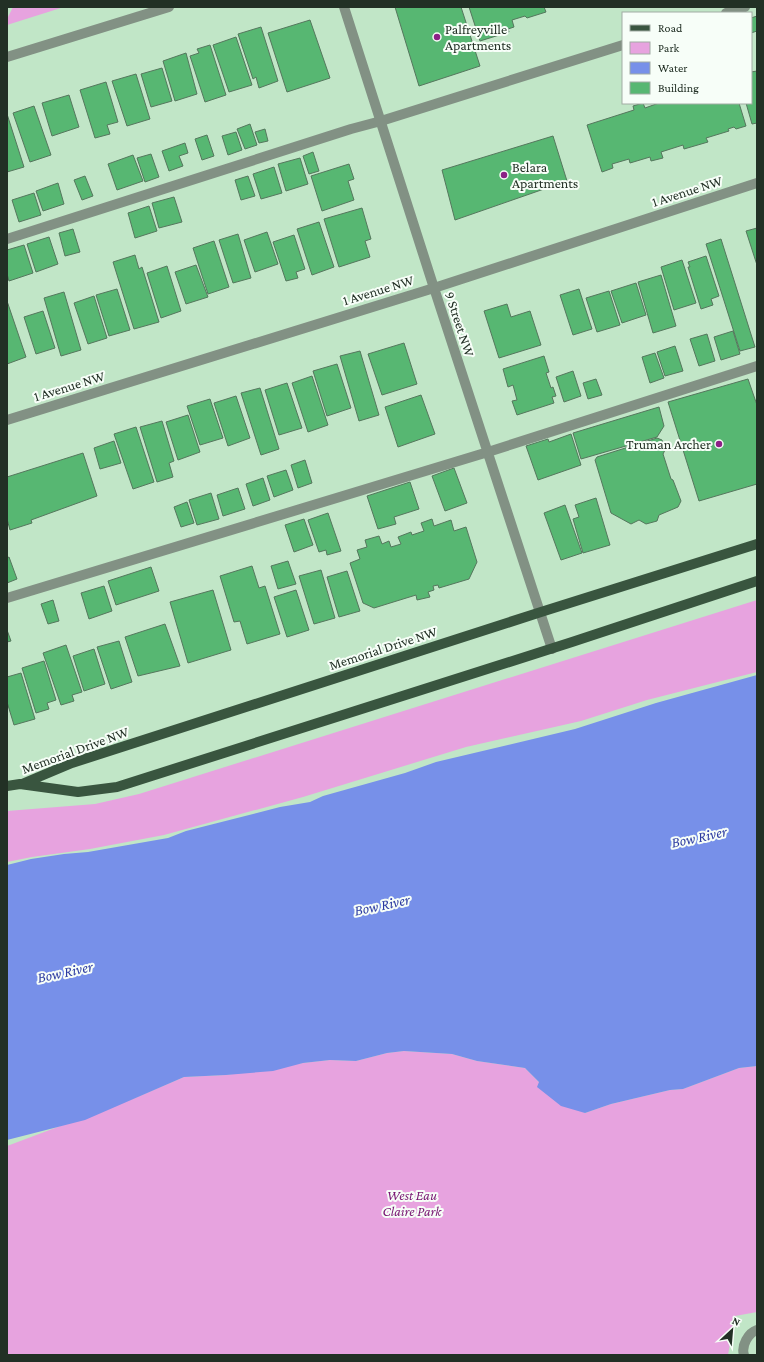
<svg xmlns="http://www.w3.org/2000/svg" width="764" height="1362" font-family="'Crimson Pro',serif">
<style>
.green{fill:#e7a3df}
.water{fill:#7790e9}
.building{fill:#57b772;stroke:#55775d}
.lines{fill:none;stroke-linecap:round;stroke-linejoin:round}
.minor{stroke:#829184;stroke-width:10}
.major{stroke:#39553f;stroke-width:10}
.poi-dot{fill:#8c2186;stroke:#f7fef8;stroke-width:1.5}
.labels{text-anchor:middle;dominant-baseline:central;stroke-width:4;stroke-linejoin:round;paint-order:stroke}
.poi-label{font-size:14px;fill:#223025;stroke:#f7fef8;text-anchor:start}
.street-label{font-size:14px;fill:#223025;stroke:#f7fef8}
.park-label{font-size:14px;font-style:italic;fill:#781672;stroke:#f7fef8}
.water-label{font-size:15px;font-style:italic;fill:#2b3aa1;stroke:#f7fef8}
</style>
<rect width="100%" height="100%" fill="#c1e6c7"/>
<path class="green" d="M13,7h51l-57,18v-6z
M757,600v72l-110,28 -66,21 -115,26 -163,50 -139,38 -74,14 -58,8 -25,5v-51l88,-7 44,-10z
M404,1051l48,3 25,7 48,7 14,14 46,31 26,-9 59,-14 13,-1 56,-21 18,-2v246l-22,4 -7,39h-721v-209l128,-48 49,-21 42,-2 77,-12 27,-3 26,1 31,-8z"/>
<path class="water" d="M757,675v391l-18,2 -56,21 -13,1 -59,14 -26,9 -24,-7 -24,-19 2,-5 -14,-14 -48,-7 -25,-7 -48,-3 -17,2 -31,8 -26,-1 -27,3 -30,8 -47,4 -42,2 -99,43 -78,20v-275l24,-6 33,-5 24,-2 80,-14 18,-7 94,-24 30,-5 13,-6 82,-23 31,-11 139,-33 81,-26z"/>
<path class="building" d="M395,7h66l19,59 -61,20z
M469,7h75l2,5 -19,6 -2,-2 -13,4 2,7 -6,2 1,3 -29,9z
M757,16v15l-6,2v-15z
M310,20l20,58 -43,14 -19,-59z
M261,27l17,54 -19,7 -3,-11 -3,2 -15,-45z
M236,37l16,48 -23,7 -16,-47z
M210,45l16,50 -21,7 -15,-46 9,-3 -2,-4z
M186,53l11,41 -22,7 -12,-40z
M162,68l10,33 -21,6 -10,-33z
M757,71v52l-5,1 -6,-21h5v-31z
M136,74l14,45 -23,7 -15,-45z
M106,82l12,40 -11,3 3,9 -15,4 -15,-48z
M69,95l10,32 -27,9 -10,-33z
M643,103l2,5 14,-5h80l7,23 -10,3 -2,-2 -6,2 1,2 -23,7 2,4 -24,7 -1,-4 -22,7 2,6 -12,3 -1,-4 -20,6 -1,-4 -17,5 1,4 -11,4 -15,-47 47,-15 -1,-4z
M34,106l17,49 -21,7 -17,-49z
M7,114l17,53 -17,5z
M250,124l7,21 -12,4 -8,-20z
M265,129l3,12 -9,2 -4,-11z
M236,132l6,18 -14,5 -6,-19z
M207,135l7,21 -12,4 -7,-21z
M553,136l14,45 -112,39 -13,-50z
M185,143l3,10 -9,3 4,10 -14,5 -7,-20z
M313,152l6,19 -10,3 -6,-18z
M151,154l8,23 -14,5 -8,-24z
M133,155l10,26 -26,9 -9,-26z
M300,158l8,26 -22,7 -8,-27z
M349,164l5,15 -6,2 6,19 -32,11 -11,-35z
M274,167l8,26 -21,6 -8,-25z
M85,176l8,20 -11,4 -8,-20z
M248,176l7,20 -14,4 -6,-20z
M58,183l6,21 -21,7 -7,-20z
M34,193l7,22 -22,7 -7,-22z
M174,197l8,25 -23,6 -7,-25z
M149,206l8,25 -22,7 -7,-25z
M362,208l9,31 -6,2 5,16 -31,10 -15,-48z
M319,222l15,45 -22,8 -15,-46z
M757,228v37l-11,-34z
M73,229l7,23 -15,4 -6,-23z
M267,232l11,32 -23,8 -11,-32z
M238,234l13,44 -18,5 -14,-43z
M294,235l11,34 -9,3 2,6 -12,3 -13,-39z
M49,237l9,27 -22,8 -9,-28z
M721,239l34,108 -15,4 -34,-107z
M214,241l15,46 -21,7 -15,-46z
M24,245l9,28 -24,8 -2,-7v-24z
M135,255l4,14 3,-2 17,55 -25,7 -21,-67z
M706,256l13,40 -8,3 2,6 -12,4 -13,-42h2l-2,-5z
M682,260l14,43 -22,7 -13,-43z
M196,265l12,32 -22,7 -11,-32z
M167,266l14,45 -20,7 -14,-45z
M661,275l15,51 -23,7 -15,-51z
M636,283l10,32 -24,8 -11,-32z
M117,289l13,41 -21,6 -13,-41z
M579,289l13,40 -19,6 -13,-40z
M609,291l11,34 -23,7 -11,-34z
M64,292l17,58 -20,6 -17,-58z
M94,296l13,42 -19,6 -14,-41z
M7,301l19,56 -19,7z
M507,304l4,13 19,-6 11,34 -42,13 -15,-47z
M43,311l12,37 -19,6 -12,-37z
M733,331l7,23 -19,6 -7,-23z
M707,334l8,27 -16,5 -9,-27z
M404,343l13,41 -35,11 -14,-41z
M675,346l8,25 -18,5 -8,-24z
M360,351l19,64 -20,6 -19,-65z
M655,353l9,25 -14,5 -8,-26z
M544,356l5,16 -3,1 5,15 2,-1 3,9 -4,1 2,6 -37,12 -5,-14 5,-1 -4,-15 -5,2 -5,-18z
M337,364l14,44 -24,8 -14,-45z
M573,371l8,25 -17,6 -8,-25z
M312,376l16,49 -20,7 -16,-49z
M596,379l6,16 -14,4 -5,-16z
M748,379l9,26v79l-58,17 -31,-99z
M287,383l15,45 -23,7 -14,-45z
M260,388l19,61 -18,6 -20,-62z
M421,395l14,39 -37,13 -13,-40z
M236,396l14,42 -22,8 -14,-43z
M210,399l13,39 -23,7 -13,-39z
M659,407l5,19 -7,11 -76,22 -8,-26z
M188,415l12,37 -22,8 -12,-38z
M162,421l12,40 -5,2 4,14 -16,5 -17,-55z
M136,427l18,55 -21,7 -19,-55z
M571,434l10,31 -43,15 -12,-34 22,-7 1,3z
M657,438l5,2 3,10 -2,4 8,25 2,1 8,21 -3,6 -19,8 -2,6 -11,3 -7,-4 -8,4 -20,-11 -16,-53 2,-3z
M114,441l7,22 -21,6 -6,-21z
M83,453l14,43 -66,24 1,3 -22,7 -3,-11v-42z
M305,460l7,23 -14,5 -7,-23z
M454,468l13,35 -22,8 -13,-35z
M286,470l7,20 -19,7 -7,-21z
M263,478l7,22 -17,6 -7,-22z
M410,482l9,27 -25,8 2,7 -18,5 -11,-33z
M238,488l7,21 -22,7 -6,-21z
M211,493l8,26 -22,6 -8,-25z
M596,498l14,47 -27,8 -10,-34 6,-2 -4,-12z
M187,502l7,21 -13,4 -7,-20z
M565,505l17,48 -21,7 -17,-47z
M328,513l13,38 -14,4 -1,-5 -7,2 -11,-32z
M304,519l9,26 -19,7 -9,-27z
M432,519l2,7 17,-6 3,11 12,-4 11,35 -8,17 -30,9 -1,-3 -5,1 1,4 -6,2 2,5 -13,3 -1,-5 -42,13 -11,-5 -13,-40 10,-4 -3,-9 10,-3 -2,-7 14,-4 3,8 7,-3 2,6 10,-3 -3,-7 13,-5 1,3 12,-4 -3,-8z
M9,557l8,22 -10,4v-25z
M288,561l8,23 -18,5 -7,-23z
M252,566l7,22 6,-2 15,48 -33,10 -7,-23 -6,1 -14,-46z
M151,567l8,24 -43,14 -8,-24z
M321,570l14,48 -21,6 -15,-48z
M347,571l13,40 -21,6 -12,-40z
M104,586l8,25 -23,8 -8,-26z
M213,590l18,60 -43,13 -18,-61z
M296,590l13,40 -22,7 -13,-40z
M53,600l6,21 -11,3 -7,-20z
M165,624l15,42 -42,10 -13,-39z
M7,630l4,11 -4,1z
M119,641l13,41 -21,7 -14,-42z
M66,645l16,47 -10,3 2,6 -13,4 -18,-52z
M94,649l11,35 -21,7 -11,-35z
M44,661l12,39 -9,3 2,6 -13,4 -14,-45z
M21,673l14,46 -21,6 -7,-23v-25z"/>
<g class="lines">
<path class="minor" d="M344,7l90,281 118,361
M726,13l19,-6
M7,57l162,-50
M7,239l344,-110 30,-8 242,-76
M7,420l427,-132 323,-105
M7,598l481,-146 269,-86
M744,1355c-3,-9 4,-22 13,-25"/>
<path class="major" d="M22,784l50,-21 469,-151 216,-68
M7,786l13,-2 58,8 39,-5 455,-145 185,-61"/>
</g>
<g class="poi-dot">
<circle cx="437" cy="37" r="4"/>
<circle cx="504" cy="175" r="4"/>
<circle cx="719" cy="444" r="4"/>
</g>
<g class="labels">
<g class="poi-label">
<text x="445" y="29">Palfreyville<tspan x="445" dy="16">Apartments</tspan></text>
<text x="512" y="167">Belara<tspan x="512" dy="16">Apartments</tspan></text>
<text x="711" y="444" text-anchor="end">Truman Archer</text>
</g>
<g class="street-label">
<text transform="translate(687 191) rotate(-18)">1 Avenue NW</text>
<text transform="translate(378 290) rotate(-17)">1 Avenue NW</text>
<text transform="translate(460 324) rotate(72)">9 Street NW</text>
<text transform="translate(69 386) rotate(-17)">1 Avenue NW</text>
<text transform="translate(383 648) rotate(-18)">Memorial Drive NW</text>
<text transform="translate(75 750) rotate(-20)">Memorial Drive NW</text>
</g>
<g class="park-label">
<text x="412" y="1195">West Eau<tspan x="412" dy="16">Claire Park</tspan></text>
</g>
<g class="water-label">
<text transform="translate(699 837) rotate(-12)">Bow River</text>
<text transform="translate(382 905) rotate(-12)">Bow River</text>
<text transform="translate(65 972) rotate(-12)">Bow River</text>
</g>
</g>
<rect width="764" height="1362" fill="none" stroke="#223025" stroke-width="16"/>
<rect x="622" y="12" width="130" height="92" fill="#f7fef8" stroke="#a2aca4"/>
<rect x="630" y="25" width="20" height="6" fill="#39553f" stroke="#a2aca4"/>
<text x="658" y="32" font-size="12" fill="#223025">Road</text>
<rect x="630" y="42" width="20" height="12" fill="#e7a3df" stroke="#a2aca4"/>
<text x="658" y="52" font-size="12" fill="#223025">Park</text>
<rect x="630" y="62" width="20" height="12" fill="#7790e9" stroke="#a2aca4"/>
<text x="658" y="72" font-size="12" fill="#223025">Water</text>
<rect x="630" y="82" width="20" height="12" fill="#57b772" stroke="#a2aca4"/>
<text x="658" y="92" font-size="12" fill="#223025">Building</text>
<g transform="translate(732 1330) rotate(26)" stroke="#f7fef8" stroke-width="3" paint-order="stroke">
<path d="M0-3L7 15L0 10L-7 15Z" fill="#223025"/>
<text y="-6" font-size="11" font-weight="bold" text-anchor="middle" fill="#223025">N</text>
</g>
</svg>
